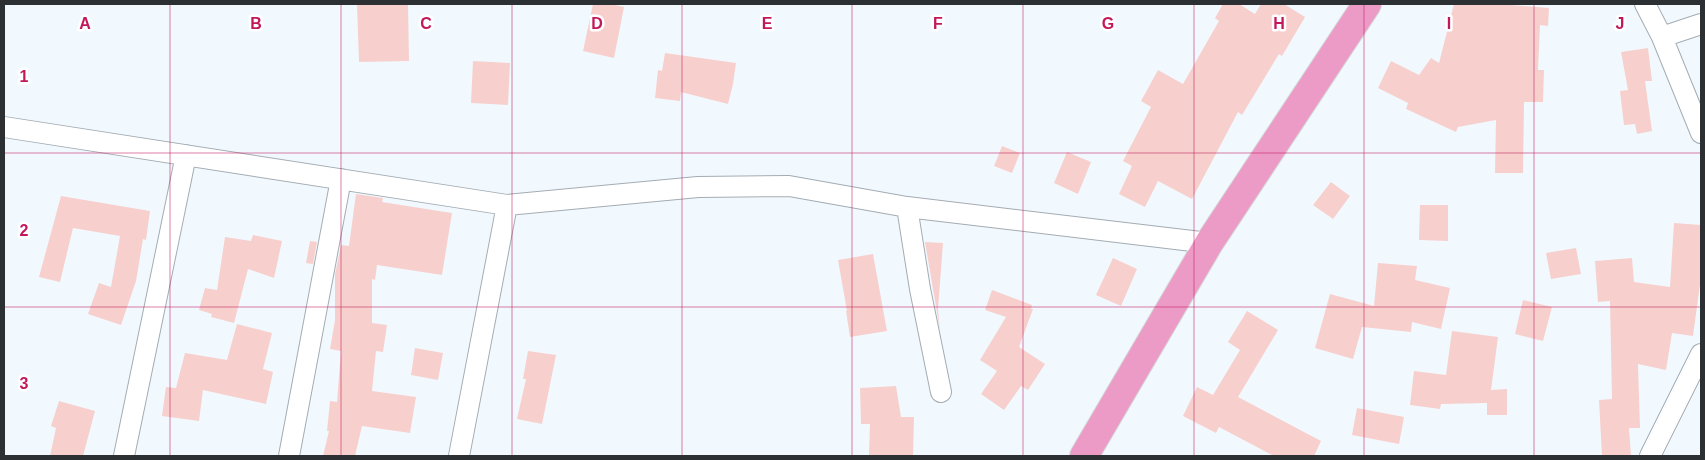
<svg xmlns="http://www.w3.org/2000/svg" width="1705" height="460" font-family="Arial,sans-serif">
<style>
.building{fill:#f7d0cd}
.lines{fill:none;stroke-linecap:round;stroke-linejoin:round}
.minor-casing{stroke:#a4acb3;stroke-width:22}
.trunk-casing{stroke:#d5d6d6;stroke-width:30}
.minor{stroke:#fff;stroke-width:20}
.trunk{stroke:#ec9bc7;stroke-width:28}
.grid{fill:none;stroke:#c2185b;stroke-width:1;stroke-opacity:0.55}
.grid-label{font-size:16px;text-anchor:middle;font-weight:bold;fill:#c2185b;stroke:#fff;stroke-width:5;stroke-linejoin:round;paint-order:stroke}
</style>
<rect width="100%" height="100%" fill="#f1f9ff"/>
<path class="building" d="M357,4h51l1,57 -50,1z
M593,4h17l14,3 -10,51 -31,-7z
M1223,4h16l16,10 6,-10h23l21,13 -23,39 -3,-2 -37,61 -4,-3 -46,87 -34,-18 -13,26 -26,-13 13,-28 -9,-5 28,-54 -10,-6 17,-31 25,14 36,-63 -4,-3z
M1454,4h45l50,4 -1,18 -8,-1 -2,45h6l-1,32h-19l-1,71h-28l1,-53 -38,7 -2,5 -50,-23 2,-6 -30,-15 13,-27 28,14 12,-17 8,5z
M1648,48l4,33h-7l7,50 -15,3 -2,-10 -11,1 -4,-34 8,-1 -7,-38z
M665,53l71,10 -3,21 -5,20 -47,-12 -1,9 -25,-3 3,-28 4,1z
M473,61l37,2 -2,42 -37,-2z
M1002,146l18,7 -8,20 -18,-7z
M1067,152l24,10 -13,32 -24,-11z
M1331,182l19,14 -17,23 -20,-14z
M356,194l27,4 -1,4 70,11 -10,62 -65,-10 -2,15 -3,-1v44l15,2 -4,27 -7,-1 -4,40 44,6 -6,36 -48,-7 -7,30h-32l6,-25h-2l3,-30 7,1 4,-51 -11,-2 5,-29v-46l6,-29 8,1z
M61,196l89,15 -4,29 -3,-1 -7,42 -15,44 -33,-11 11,-31 12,4 9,-51 -47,-8 -13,54 -21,-5z
M1420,205h28v36l-29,-1z
M1674,223l27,2v52l-8,59 -21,-3 -6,37 -28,-6 2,64h-11l2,28h-29l-3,-56 13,-1 -2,-98 -12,1 -3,-41 37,-3 2,24 36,5z
M253,235l29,6 -8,37 -26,-9 -14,54 -23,-6 1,-3 -13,-4 6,-22 12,2 8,-53 26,4z
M310,241l7,1 -4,22 -7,-1z
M925,242l18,1 -5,66 2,21z
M1576,248l5,26 -30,5 -5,-26z
M873,254l14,77 -37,6 -4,-26h1l-9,-51z
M1113,258l24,11 -16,37 -25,-11z
M1378,263l39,3 -2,14 35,8 -9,41 -29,-7 -1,10 -49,-5 -9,32 -38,-11 15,-54 44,12z
M992,290l40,15 -1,4h2l-14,38 26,17 -17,26 -7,-4 -17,24 -23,-16 16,-23 -17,-11 26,-43 -21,-7z
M1523,300l29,7 -9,34 -28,-7z
M1247,311l31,19 -40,67 83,44 -7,15h-40l-55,-29 -3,6 -33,-17 14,-29 16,8 27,-45 -12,-8z
M237,324l35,9 -9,36 10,3 -7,32 -63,-14 -4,31 -37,-5 4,-29 10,1 9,-35 42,7z
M1452,331l46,6 -7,53 16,-1v26h-20v-12l-46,1 -1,5 -30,-4 4,-34 32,4z
M415,348l28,5 -5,27 -27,-5z
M528,351l28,4 -14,69 -25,-5 9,-40h-3z
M896,386l5,31h13l-1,39 -44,-1 1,-31h-9l-1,-36z
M59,401l36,10 -12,45h-33l6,-28 -5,-2z
M1357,408l47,9 -5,27 -47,-9z"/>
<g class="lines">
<g class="minor-casing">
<path id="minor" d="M1645,4l17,33 39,96
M1662,37l39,-13
M4,127l503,78 191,-18 91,-1 118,21 302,36
M907,207l13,82 21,103
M124,456l62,-301
M289,456l52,-277
M459,456l48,-251
M1650,456l51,-102"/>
</g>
<g class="trunk-casing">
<path id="trunk" d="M1084,456l125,-213 158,-239"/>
</g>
<use href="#minor" class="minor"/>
<use href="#trunk" class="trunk"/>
</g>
<path class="grid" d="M170,4v452M341,4v452M512,4v452M682,4v452M852,4v452M1023,4v452M1194,4v452M1364,4v452M1534,4v452M4,153h1697M4,307h1697"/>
<g class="grid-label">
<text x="85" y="29">A</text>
<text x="256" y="29">B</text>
<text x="426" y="29">C</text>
<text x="597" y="29">D</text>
<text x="767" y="29">E</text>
<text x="938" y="29">F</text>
<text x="1108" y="29">G</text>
<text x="1279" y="29">H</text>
<text x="1449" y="29">I</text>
<text x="1620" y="29">J</text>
<text x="24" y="82">1</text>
<text x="24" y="236">2</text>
<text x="24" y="389">3</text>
</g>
<rect width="1705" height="460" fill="none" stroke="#2d3033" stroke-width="10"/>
</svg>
